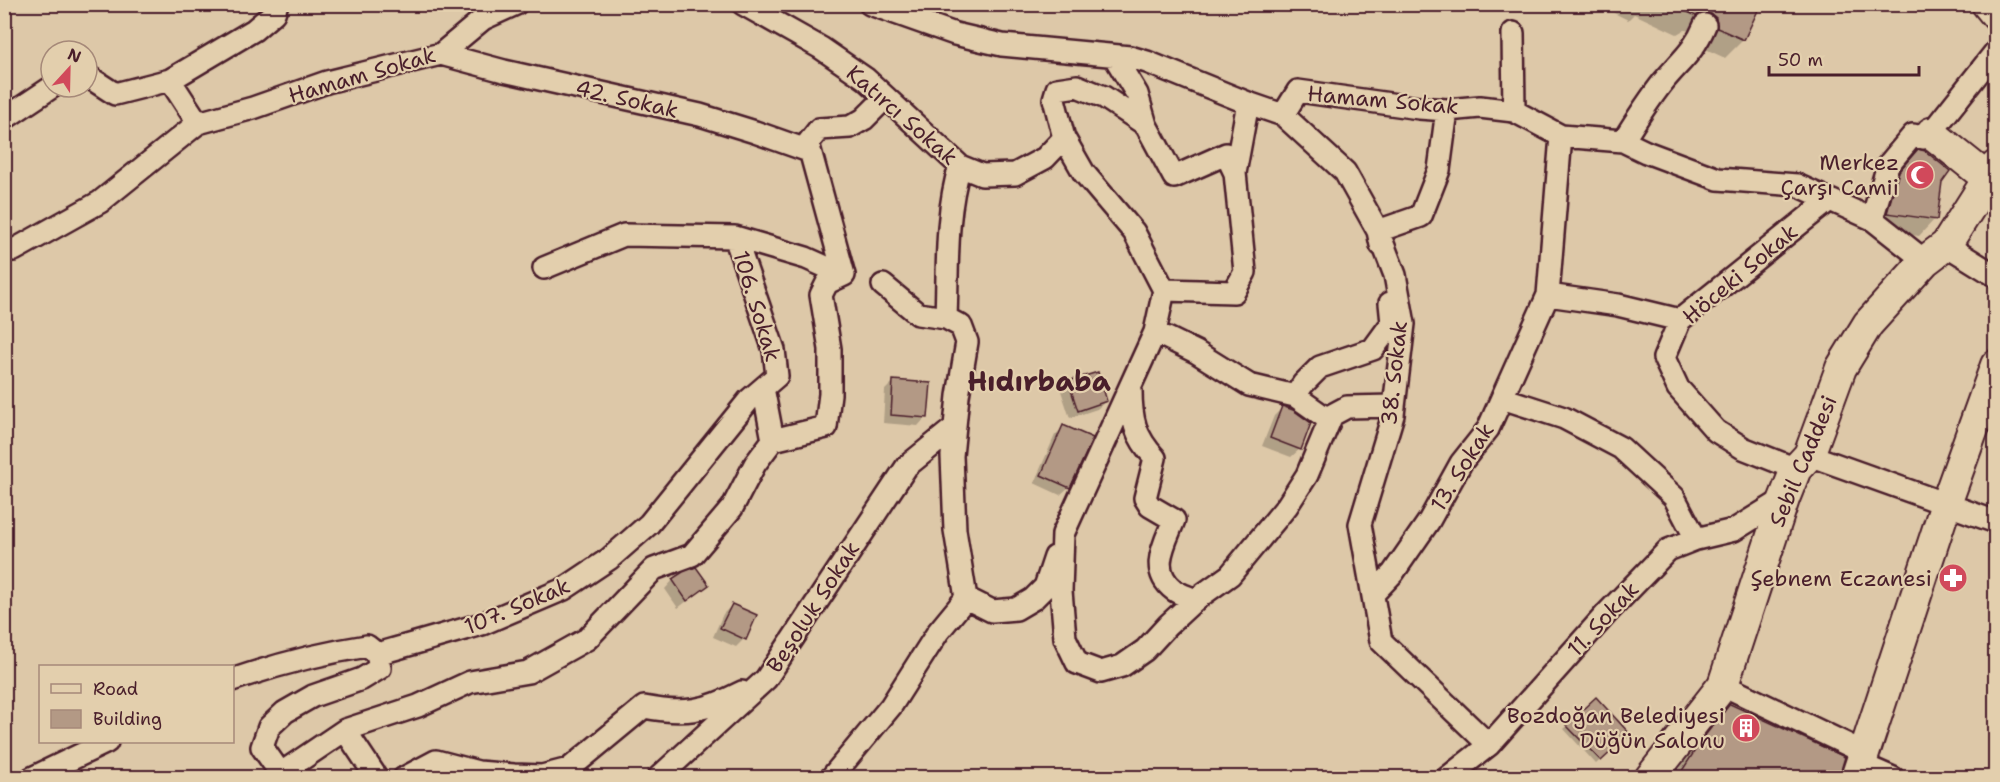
<svg xmlns="http://www.w3.org/2000/svg" width="2000" height="782" font-family="'Shantell Sans',sans-serif">
<style>
.shadow{fill:#0003}
.building{fill:#b39985;stroke:#4a1f2b;stroke-width:1.5}
.lines{fill:none;stroke-linecap:round;stroke-linejoin:round}
.street-casing{stroke:#4a1f2b;stroke-width:26}
.secondary-casing{stroke:#4a1f2b;stroke-width:34}
.street{stroke:#e3cfad;stroke-width:21}
.secondary{stroke:#e3cfad;stroke-width:30}
.labels{text-anchor:middle;dominant-baseline:central;stroke-width:4.5;stroke-linejoin:round;paint-order:stroke}
.street-label{font-size:22px;fill:#4a1f2b;stroke:#e3cfad}
.poi-label{font-size:22px;fill:#4a1f2b;stroke:#e3cfad;text-anchor:end}
.district-label{font-size:28px;font-weight:bold;fill:#4a1f2b;stroke:#e3cfad}
</style>
<rect width="100%" height="100%" fill="#ddc8a8"/>
<filter id="ink" filterUnits="userSpaceOnUse"><feTurbulence type="fractalNoise" baseFrequency=".0167" numOctaves="2"/><feDisplacementMap in="SourceGraphic" scale="12" xChannelSelector="R" yChannelSelector="G"/><feConvolveMatrix kernelMatrix="1 2 1 2 8 2 1 2 1" color-interpolation-filters="sRGB"/></filter>
<g filter="url(#ink)">
<path class="shadow" d="M1596,4h161l-14,36 -18,18 -26,-12 -8,-15 -7,-1 -7,4 -43,-20 -6,6z
M1918,151l23,30 -6,38 -16,17 -48,-7 12,-39z
M894,381l32,36 -8,9 -35,-3 2,-33z
M1069,383l37,18 -9,8 -27,9 -9,-27z
M1282,408l18,41 -9,8 -29,-11 12,-30z
M1064,427l5,60 -9,8 -26,-12 21,-48z
M673,580l35,5 -30,23 -13,-19z
M732,605l12,34 -8,8 -23,-10 10,-23z
M1596,699l32,35 -32,30 -32,-35z
M1730,706l113,52 -5,20h-164l13,-22 27,-34z
M1995,767l1,11h-6z"/>
<path class="building" d="M1670,4h91l-17,36 -27,-12 -1,-10 -5,-4 -8,-2 -7,4z
M1918,149l7,2 25,20 -8,11 -5,38 -50,-7 12,-42z
M1098,372l9,29 -29,10 -10,-30z
M893,380l38,3 -3,35 -37,-3z
M1282,406l11,4 18,13 -10,27 -31,-12z
M1063,425l30,13 -23,50 -29,-13z
M696,567l13,18 -22,16 -15,-22 11,-7z
M732,604l25,11 -11,25 -26,-12z
M1596,697l34,37 -29,27 -35,-36z
M1730,704l115,53 -6,20h-161l25,-39z"/>
<g class="lines">
<g class="street-casing">
<path id="street" d="M743,4l78,44 45,31 94,87 22,9 33,-1 30,-16 19,-20
M870,4l85,30 47,11 128,12 17,5 101,41 35,12 15,-24 121,17 28,2 33,-3 34,4 47,25 62,5 23,11 72,27 79,6 75,34 53,42
M1513,33l1,78
M441,54l63,17 196,44 55,17 54,19
M1114,56l23,38 9,31 28,52 52,-23 9,19
M87,78l5,1 23,15 55,-14 28,43
M170,80l84,-50 20,-17 3,-9
M1283,115l62,57 33,59 17,44 9,49 -11,91 -33,109 21,117 108,104
M4,119l48,-32
M1146,125l-42,-28 -27,-11 -20,3 -3,10 10,39 20,35 50,59 30,58 -9,42 -92,202 -2,57 4,47 12,25 24,9 21,-6 23,-16 23,-25 27,-25 35,-25 57,-69 20,-31 25,-60 15,-8 47,-1
M1623,141c13,-21 25,-40 40,-59 17,-21 31,-30 42,-57
M1872,219l16,-54 25,-30 11,3 7,-5 65,-82
M735,237l39,113 3,26 -14,12 10,52
M1381,245l-3,-14 43,-15 18,-46 8,-60
M1946,245l50,31
M14,250l86,-48 98,-79 55,-15 74,-26 114,-28 42,-35 33,-15
M544,268l80,-33 111,2 71,21 38,17
M883,285l35,29 28,4
M1164,290l70,2 11,-20 -10,-99 13,-70
M1548,295l70,10 62,15
M1155,332l41,20 53,33 46,11 34,24
M1131,390c0,30 4,46 24,68l-10,40 5,8 24,14c-9,23 -26,50 0,70 5,4 15,7 21,10
M1295,396l8,-12 17,-17 53,-18 19,-26 -2,-20
M1502,398l62,20 57,30 53,49 22,42
M1809,455l187,67
M1796,469l-53,-21 -27,-17 -38,-43 -14,-30 16,-38 148,-119
M1374,593l19,-20 36,-52 32,-58 27,-34 60,-134 13,-159
M966,598l26,13 24,-2 17,-10 12,-12 10,-30
M232,680c44,-15 89,-27 135,-34l10,8 105,-30 82,-35 45,-30 40,-35 100,-124 14,-12
M1723,685l142,68
M345,730l32,48
M1861,764l32,14
M281,774l-19,-27 7,-20 16,-15 28,-16 49,-17 18,-11 -3,-14
M32,778l75,-36
M274,778l71,-48 73,-24 52,-24 58,-10 59,-33 67,-70 38,-14 40,-47 23,-44 18,-24 53,-13 4,-33v-45l-9,-54 6,-12 17,-8 -36,-132 11,-14 31,-2 14,-8 21,-21
M404,778l32,-17 42,11 36,3 28,1 27,-7 75,-62c41,8 61,4 98,-15
M658,778l108,-99 141,-213 48,-39
M831,778l60,-72 47,-74 28,-34 -11,-68 -3,-74 6,-60 9,-54 -6,-16 -15,-8c2,-50 -1,-104 14,-152
M1447,778l42,-33 118,-132 61,-63 28,-11 38,-9 50,-31"/>
</g>
<g class="secondary-casing">
<path id="secondary" d="M1987,4l9,11
M1931,133l65,52
M1650,778l73,-93 61,-186 12,-30 13,-14 32,-87 27,-44 57,-63 21,-16 50,-79
M1856,778l90,-274 50,-139"/>
</g>
<use href="#street" class="street"/>
<use href="#secondary" class="secondary"/>
</g>
</g>
<defs>
<g id="mosque-disc" transform="scale(1.5)"><circle r="9.5" fill="#d1495b" stroke="#e3cfad"/><path d="M3.5-4.9A6 6 0 1 0 3.5 4.9A5 5 0 1 1 3.5-4.9Z" fill="#fff"/></g>
<g id="pharmacy-disc" transform="scale(1.5)"><circle r="9.5" fill="#d1495b" stroke="#e3cfad"/><path d="M-2-6h4v4h4v4h-4v4h-4v-4h-4v-4h4Z" fill="#fff"/></g>
<g id="building-disc" transform="scale(1.5)"><circle r="9.5" fill="#d1495b" stroke="#e3cfad"/><path d="M-4-6H4V6H1V3H-1V6H-4ZM-2.5-4.3h1.7v1.8h-1.7ZM.8-4.3h1.7v1.8H.8ZM-2.5-1h1.7V.8h-1.7ZM.8-1h1.7V.8H.8Z" fill="#fff"/></g>
</defs>
<g fill-rule="evenodd">
<use href="#mosque-disc" x="1920" y="175"/>
<use href="#pharmacy-disc" x="1953" y="578"/>
<use href="#building-disc" x="1746" y="728"/>
</g>
<g class="labels">
<g class="street-label">
<text transform="translate(362 75) rotate(-16)">Hamam Sokak</text>
<text transform="translate(627 99) rotate(13)">42. Sokak</text>
<text transform="translate(1383 100) rotate(5)">Hamam Sokak</text>
<text transform="translate(902 115) rotate(41)">Katırcı Sokak</text>
<text transform="translate(1740 274) rotate(-40)">Höceki Sokak</text>
<text transform="translate(757 306) rotate(73)">106. Sokak</text>
<text transform="translate(1394 373) rotate(-84)">38. Sokak</text>
<text transform="translate(1803 461) rotate(-67)">Sebil Caddesi</text>
<text transform="translate(1462 467) rotate(-58)">13. Sokak</text>
<text transform="translate(517 606) rotate(-23)">107. Sokak</text>
<text transform="translate(813 607) rotate(-57)">Beşoluk Sokak</text>
<text transform="translate(1603 619) rotate(-47)">11. Sokak</text>
</g>
<g class="poi-label">
<text x="1899" y="162">Merkez<tspan x="1899" dy="25">Çarşı Camii</tspan></text>
<text x="1932" y="578">Şebnem Eczanesi</text>
<text x="1725" y="715">Bozdoğan Belediyesi<tspan x="1725" dy="25">Düğün Salonu</tspan></text>
</g>
<g class="district-label">
<text x="1039" y="381">Hıdırbaba</text>
</g>
</g>
<rect width="2000" height="782" fill="none" stroke="#e3cfad" stroke-width="24"/>
<rect x="12" y="12" width="1976" height="758" fill="none" stroke="#4a1f2b" stroke-width="2" filter="url(#ink)"/>
<rect x="39" y="665" width="195" height="78" fill="#e3cfad" stroke="#a68979" stroke-width="1.5"/>
<rect x="51" y="684" width="30" height="9" fill="#e3cfad" stroke="#a68979" stroke-width="1.5"/>
<text x="93" y="695" font-size="18" fill="#4a1f2b">Road</text>
<rect x="51" y="710" width="30" height="18" fill="#b39985" stroke="#a68979" stroke-width="1.5"/>
<text x="93" y="725" font-size="18" fill="#4a1f2b">Building</text>
<g transform="translate(69 69) rotate(22)"><circle r="28" fill="#e3cfad" stroke="#a68979" stroke-width="1.5"/>
<path d="M0-4.5L10 22L0 15L-10 22Z" fill="#d1495b"/>
<text y="-9" font-size="16" font-weight="bold" text-anchor="middle" fill="#4a1f2b">N</text>
</g>
<path d="M1769 66v9h150v-9" fill="none" stroke="#4a1f2b" stroke-width="3"/>
<text x="1778" y="66" font-size="18" fill="#4a1f2b" stroke="#e3cfad" stroke-width="4.5" paint-order="stroke">50 m</text>
</svg>
